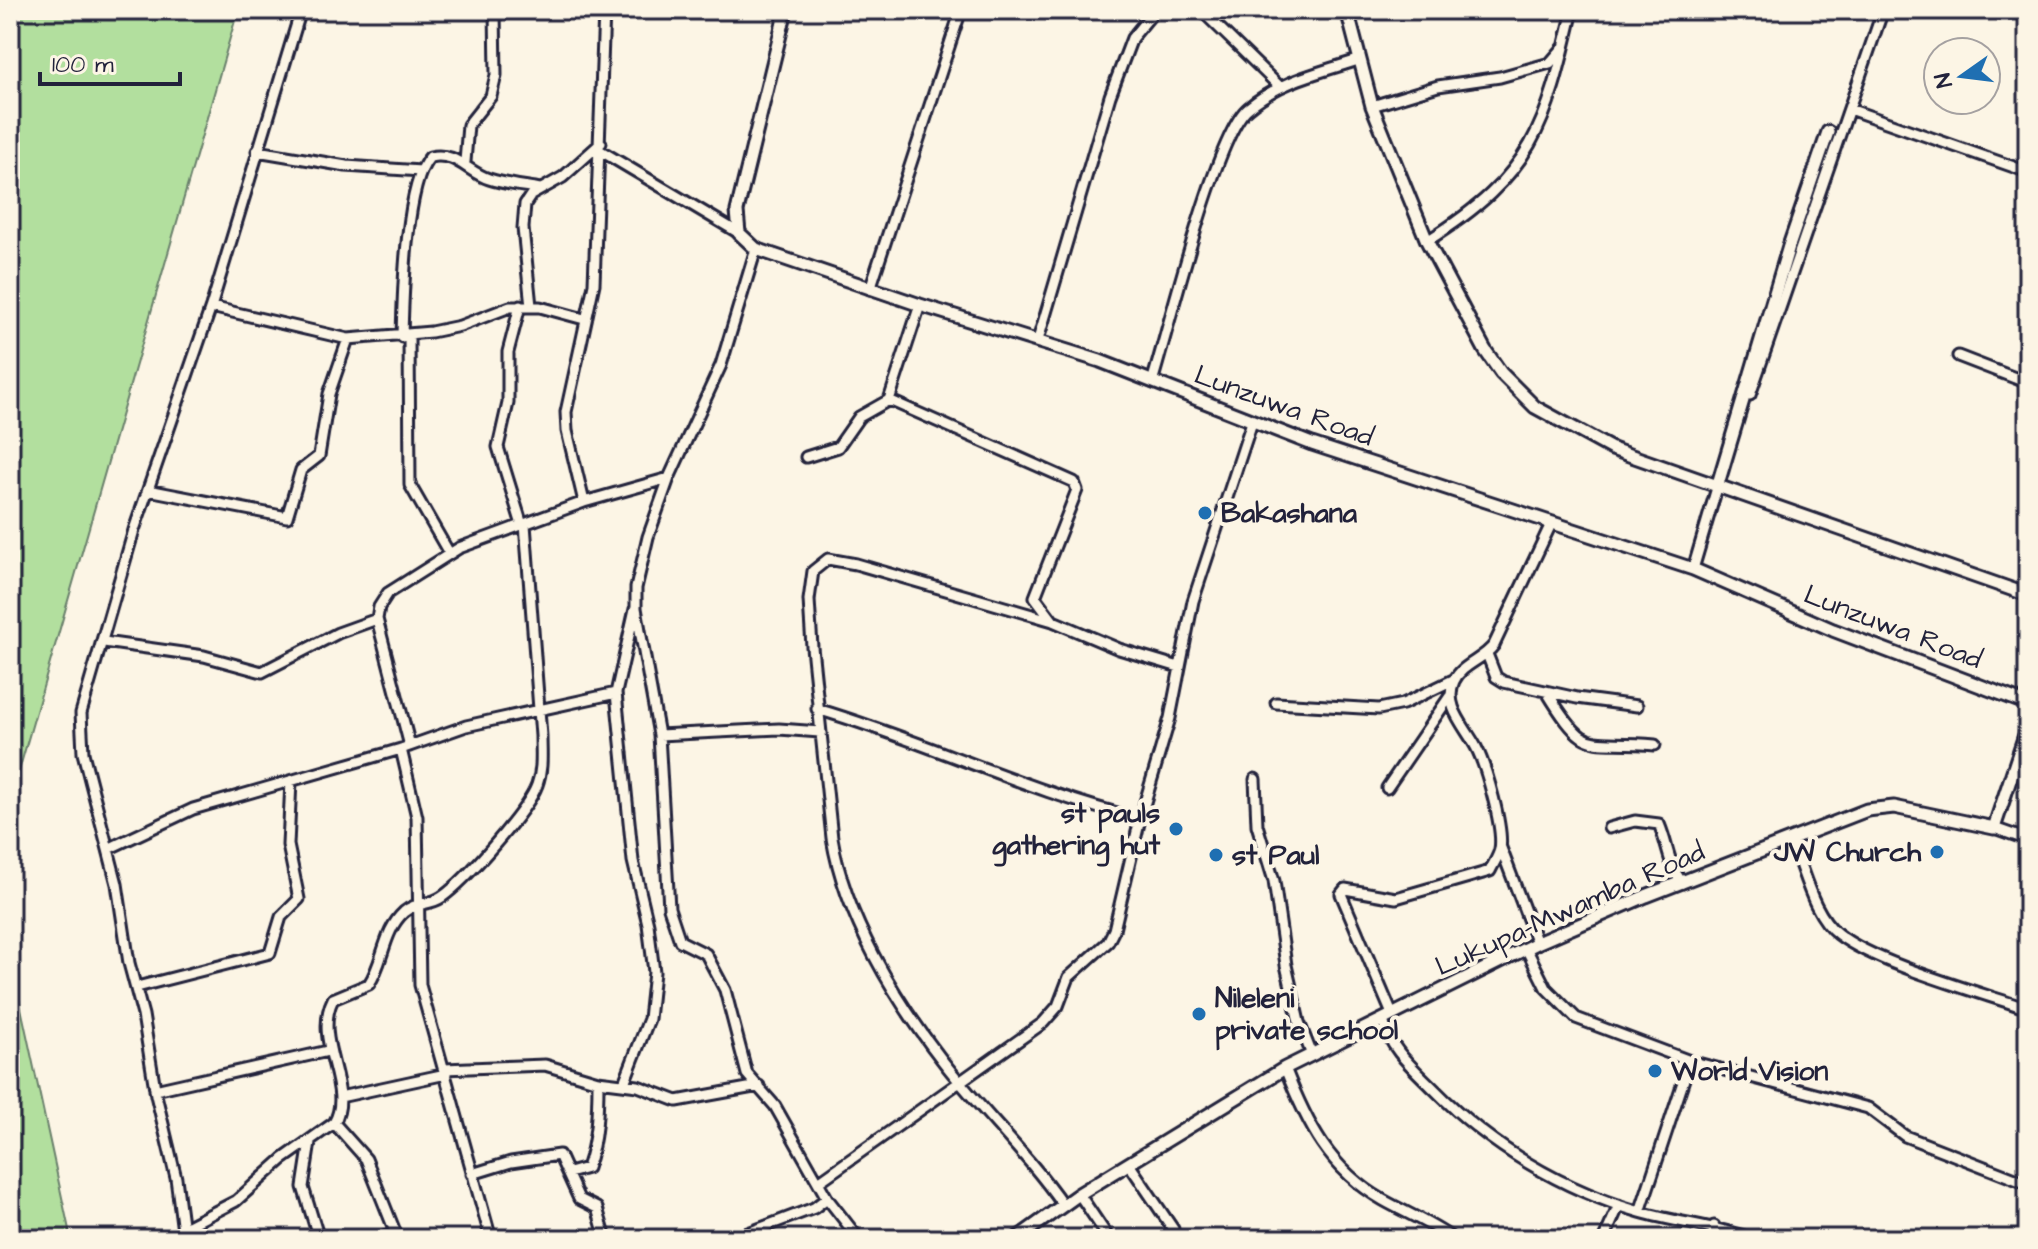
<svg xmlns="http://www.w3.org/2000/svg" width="2038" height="1249" font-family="'Architects Daughter',sans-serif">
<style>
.green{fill:#b2df9e;stroke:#6a806c;stroke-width:2}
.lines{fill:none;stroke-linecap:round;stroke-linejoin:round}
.minor-casing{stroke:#22223b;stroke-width:15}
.tertiary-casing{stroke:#22223b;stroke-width:17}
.minor{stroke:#fcf5e5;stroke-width:9}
.tertiary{stroke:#fcf5e5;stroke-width:11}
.poi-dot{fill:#1f6fb2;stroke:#fcf5e5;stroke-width:3}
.labels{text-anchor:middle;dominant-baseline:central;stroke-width:8;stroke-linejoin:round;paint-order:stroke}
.street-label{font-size:28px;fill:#22223b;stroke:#fcf5e5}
.poi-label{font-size:28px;font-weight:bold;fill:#22223b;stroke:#fcf5e5;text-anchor:start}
</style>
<rect width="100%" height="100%" fill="#fcf5e5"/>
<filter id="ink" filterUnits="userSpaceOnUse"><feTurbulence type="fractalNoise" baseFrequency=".0125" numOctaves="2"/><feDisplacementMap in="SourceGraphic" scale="16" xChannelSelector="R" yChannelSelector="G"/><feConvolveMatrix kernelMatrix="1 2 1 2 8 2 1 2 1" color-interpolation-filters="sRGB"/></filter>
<g filter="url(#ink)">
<path class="green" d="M10,10h228l-228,792z
M10,957l61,282h-61z"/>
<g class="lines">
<g class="minor-casing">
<path id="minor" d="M1201,10l77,75
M1372,106l66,-20 62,-9 50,-14 13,-15
M1852,110l176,62
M257,151l89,15 75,5
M601,151l138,82
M465,162l3,-37 23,-29 5,-21 -1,-65
M1427,241c106,-66 119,-114 146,-231
M756,249l-35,116 -52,113 -21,59 -12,51v20l23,127 10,173 11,33 26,13 19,36 22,84 28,32 52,92 32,41
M870,289l91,-279
M520,306l-12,46v51l-10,44 24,78
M531,306l-8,-78 2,-24 6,-9 32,-18 38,-34
M211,307l137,32 83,-7 29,-6 50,-19h30l44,12
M409,336l1,149 39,68
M402,337c1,-38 3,-154 28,-180 26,-6 37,15 59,22 16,5 35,7 52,10
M1038,340l72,-244 22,-58 23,-28
M1958,356l70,27
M1152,382c16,-51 63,-247 96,-274 32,-27 70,-35 110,-48
M1750,395l133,-385
M889,400l185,82 3,8 -42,107 18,24
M806,457l32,-10 21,-30 30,-17 31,-95
M148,490l139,27 14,-47 18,-14 10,-62 19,-55
M584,502l-17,-71 -1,-19 28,-128 10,-274
M1693,569l26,-88
M104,642l100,14 58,16 76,-39 39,-14
M1487,654l9,23 8,5 73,16 60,8
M1547,692c41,67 40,46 108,53
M1276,703l103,6 24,-5 52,-25
M817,709c109,32 212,83 323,110
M659,735l120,-6 41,3
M410,746l-33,-127 2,-12 9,-14 71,-45 125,-46 85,-24
M401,749l16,68 3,168 71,254
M1255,779l2,46 17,56 12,84 13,57 13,33
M1387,788l63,-92
M1609,828l26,-7 24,3c9,21 9,40 23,59
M1994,828l34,12
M1791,841c13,28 21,73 47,93 38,30 141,58 190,75
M1501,848l36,95
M108,849l85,-40 208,-60 65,-23 150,-33
M1526,948l20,40 30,30 114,43 178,47 37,28 123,48
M137,987l133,-34 11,-36 18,-18 -11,-54 3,-64
M1392,1014l-51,-120 4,-5 51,9 94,-27c3,-7 9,-15 10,-22 4,-20 -14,-83 -24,-102 -11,-21 -33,-41 -22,-66 8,-17 29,-21 40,-36l57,-121
M1383,1020c6,28 30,48 50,68 57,58 128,101 207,124 38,11 76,14 113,27
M1285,1068c22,56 44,101 98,132 23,13 48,23 70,39
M444,1069l101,-4 53,16 40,5 39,15 82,-15
M624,1083l25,-64 5,-47 -6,-48 -15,-63 -17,-168 19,-84
M155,1090l173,-39
M340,1097l106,-23
M334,1123l32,36 32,80
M310,1142l-7,45 16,52
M1129,1164l44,65
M569,1173l18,-5c10,-28 11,-58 11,-87
M472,1174l39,-12 48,-7 20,44 18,9 9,31
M820,1181l223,-158 15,-17 11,-29 39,-35 6,-12 26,-111 30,-101 23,-117 59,-179
M1079,1194l27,40
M1063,1205c-36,-52 -83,-95 -121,-145 -48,-62 -97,-143 -110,-222l-20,-191 -3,-47 4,-29 15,-12 28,5 197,57 66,28 60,18
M1640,1212l50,-151
M182,1229l54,-28 47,-42 51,-36c21,-35 -22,-82 -1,-124l36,-15c15,-22 14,-53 35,-72 13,-11 25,-6 38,-15 23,-16 86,-87 95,-112 6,-16 4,-32 4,-49l-16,-212
M184,1239l-8,-61 -20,-83 -13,-80 -14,-52 -12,-79 -34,-131 -2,-40 53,-183 77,-223 90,-297
M379,1239l17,-7
M732,1239l82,-31 13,-10
M1604,1239l15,-34
M1713,1239l1,-13"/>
</g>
<g class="tertiary-casing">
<path id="tertiary" d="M786,10l-49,201 2,22 17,16 164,56 180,56 212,83 381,125 140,61 195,74
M1347,10l25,96 55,135 58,109 16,23 34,34 77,42 416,146
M1718,484l71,-238 39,-114
M1016,1239l63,-45 206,-126 252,-125 109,-47 221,-86 27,-3 100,21 34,-102"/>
</g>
<use href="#minor" class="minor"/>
<use href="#tertiary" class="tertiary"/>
</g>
</g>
<g class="poi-dot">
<circle cx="1205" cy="513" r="8"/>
<circle cx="1176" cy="829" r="8"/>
<circle cx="1937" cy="852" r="8"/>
<circle cx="1216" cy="855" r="8"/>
<circle cx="1199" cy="1014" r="8"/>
<circle cx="1655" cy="1071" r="8"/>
</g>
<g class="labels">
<g class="street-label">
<text transform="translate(1284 406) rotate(20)">Lunzuwa Road</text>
<text transform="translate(1893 627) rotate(21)">Lunzuwa Road</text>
<text transform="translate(1570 909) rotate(-24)">Lukupa-Mwamba Road</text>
</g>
<g class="poi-label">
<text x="1221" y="513">Bakashana</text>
<text x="1160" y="813" text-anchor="end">st pauls<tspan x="1160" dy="32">gathering hut</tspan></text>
<text x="1921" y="852" text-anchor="end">JW Church</text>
<text x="1232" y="855">st Paul</text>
<text x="1215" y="998">Nileleni<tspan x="1215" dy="32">private school</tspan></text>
<text x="1671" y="1071">World Vision</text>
</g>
</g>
<rect width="2038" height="1249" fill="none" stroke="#fcf5e5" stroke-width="40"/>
<rect x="20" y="20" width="1998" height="1209" fill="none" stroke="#22223b" stroke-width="3" filter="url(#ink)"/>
<g transform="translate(1962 76) rotate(256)"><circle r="38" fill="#fcf5e5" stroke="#a5a1a1" stroke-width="2"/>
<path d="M0-6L14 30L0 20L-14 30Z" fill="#1f6fb2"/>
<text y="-12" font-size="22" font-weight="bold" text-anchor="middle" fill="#22223b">N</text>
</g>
<path d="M40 72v12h140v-12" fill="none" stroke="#22223b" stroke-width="4"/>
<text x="52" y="72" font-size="24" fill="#22223b" stroke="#fcf5e5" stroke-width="6" paint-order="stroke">100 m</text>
</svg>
